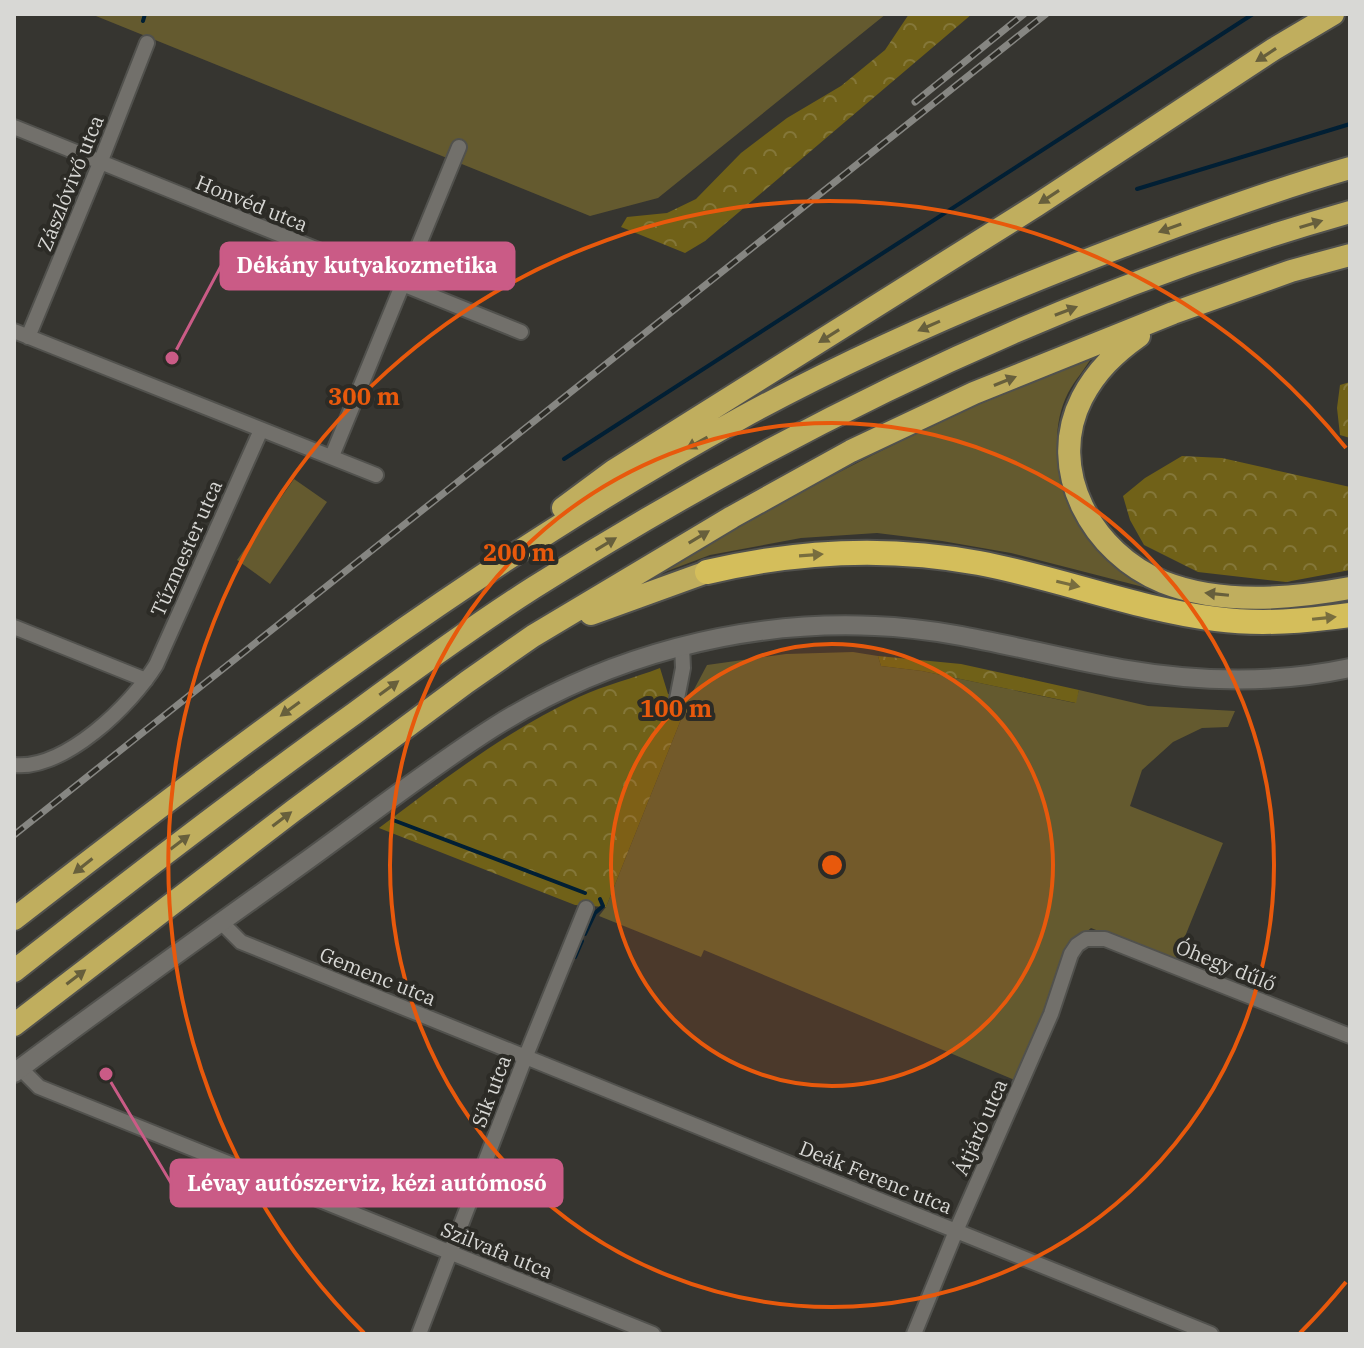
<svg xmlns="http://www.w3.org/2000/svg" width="1364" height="1348" font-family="'IBM Plex Serif',serif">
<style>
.green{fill:#645a2f}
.forest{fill:url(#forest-crowns)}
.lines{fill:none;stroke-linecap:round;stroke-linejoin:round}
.stream{stroke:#011f34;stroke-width:4}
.minor-casing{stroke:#51514d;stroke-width:18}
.tertiary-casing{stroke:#51514d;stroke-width:22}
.trunk-casing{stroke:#51514d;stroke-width:26}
.motorway-casing{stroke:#51514d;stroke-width:28}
.minor{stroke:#72706b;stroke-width:14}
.tertiary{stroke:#72706b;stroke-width:18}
.trunk{stroke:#c0ae5e;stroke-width:22}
.motorway{stroke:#d4be5b;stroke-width:24}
.rail-casing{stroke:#868682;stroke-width:7}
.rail{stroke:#2c2b26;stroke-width:4;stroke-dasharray:12;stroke-linecap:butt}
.oneway{fill:#675f3c}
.oneway2{fill:#786d3e}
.ring{fill:none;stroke:#e8590c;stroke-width:4}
.labels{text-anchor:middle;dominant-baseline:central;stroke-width:8;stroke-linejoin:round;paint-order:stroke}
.street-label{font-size:20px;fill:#d8d8d5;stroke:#2c2b26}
.centre{fill:#e8590c;stroke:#2c2b26;stroke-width:4}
.ring-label{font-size:24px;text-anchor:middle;font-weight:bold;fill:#e8590c;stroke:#2c2b26;stroke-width:8;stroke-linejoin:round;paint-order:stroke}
.leader{fill:none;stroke:#ca5b86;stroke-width:3}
.callout-dot{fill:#ca5b86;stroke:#2c2b26;stroke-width:3}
.callout{fill:#ca5b86;stroke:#ca5b86;stroke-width:3}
.callout-label{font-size:22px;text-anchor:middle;font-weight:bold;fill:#fff}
</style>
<defs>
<pattern id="forest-crowns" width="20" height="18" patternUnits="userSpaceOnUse" patternTransform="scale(2)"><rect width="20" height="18" fill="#706118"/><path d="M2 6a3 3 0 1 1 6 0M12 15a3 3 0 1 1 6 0" fill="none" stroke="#847739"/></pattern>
</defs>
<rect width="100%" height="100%" fill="#363530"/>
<path class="green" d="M91,14h795l-228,184 -68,18z
M1092,357c-7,12 -17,23 -24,36 -26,51 -2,123 35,162 14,14 34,24 52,35l-144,-37 -69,-12 -65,-8 -76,5 -91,17 -56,21c92,-54 184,-106 281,-151 51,-25 105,-46 157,-68z
M294,479l33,23 -57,82 -33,-24z
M853,652l25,4 3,10 41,5 153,32 4,-13 69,16 87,5 -7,16 -26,1 -29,14 -31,28 -12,36 93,37 -48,118 -84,-33 -22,19 -52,134 -313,-131 -3,7 -102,-41 7,-9 84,-210 17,-32 79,-11z"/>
<path class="forest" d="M909,14h63l-267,227 -20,12 -64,-26 6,-10 40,-4 29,-14 45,-46 46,-35 54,-32 44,-36z
M1350,382v56l-10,-3 -3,-27 3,-23z
M1182,456l40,2 128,29v83l-64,12 -88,-10 -54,-27 -14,-25 -7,-24 22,-18z
M878,656l83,8 118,26 -3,13 -154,-32 -41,-5z
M660,668l8,26 22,3 -84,210 -31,-2 -196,-77c64,-48 127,-97 200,-131 26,-12 55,-19 81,-29z"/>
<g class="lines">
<path class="stream" d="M143,21l2,-7
M1137,189l213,-65
M564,459l689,-445
M393,820l192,73
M585,934l10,-21 8,-7 -3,-7
M575,957l7,-16"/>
<g class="minor-casing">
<path id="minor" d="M14,127l507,205
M14,331l362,144
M28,337l72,-174 47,-120
M332,456l127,-309
M14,627l132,53
M676,704l7,-36 -1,-22
M14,765c51,5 117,-60 142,-100l105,-235
M222,923l19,19 970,392
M20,1068l19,19 614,247
M419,1334l106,-276 61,-150
M914,1334l42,-103 95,-217 20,-60 6,-9 9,-6h19l245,97"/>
</g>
<g class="tertiary-casing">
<path id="tertiary" d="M14,1073c95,-71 192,-140 288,-209 64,-46 126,-95 192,-137 113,-71 248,-107 381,-101 84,3 164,29 247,43 75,13 153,15 228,-1"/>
</g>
<g class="trunk-casing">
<path id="trunk" d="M1139,336c-24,17 -43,35 -57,62 -37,72 11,156 81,184 58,23 127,17 187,6
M563,508l50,-37 424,-266 237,-156 59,-35
M591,614l116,-42
M14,919c233,-180 468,-359 727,-501 122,-67 251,-122 382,-172 74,-28 150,-56 227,-78
M14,971c112,-88 225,-175 341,-258 58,-43 117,-86 178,-125 254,-160 527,-294 817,-376
M14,1025l279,-214 174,-129 66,-46 199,-119 119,-66 123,-58 199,-80 118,-42 59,-16"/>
</g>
<g class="motorway-casing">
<path id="motorway" d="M707,572c89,-21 182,-26 272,-9 80,15 157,46 237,56 45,6 90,2 134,-4"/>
</g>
<use href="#minor" class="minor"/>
<use href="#tertiary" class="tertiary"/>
<use href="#trunk" class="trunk"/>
<use href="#motorway" class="motorway"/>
<g class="rail-casing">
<path id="rail" d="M915,102l109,-88
M14,835l1032,-821"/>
</g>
<use href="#rail" class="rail"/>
</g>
<defs><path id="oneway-solid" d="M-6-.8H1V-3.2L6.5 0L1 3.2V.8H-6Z" transform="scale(2)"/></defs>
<g class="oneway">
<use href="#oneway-solid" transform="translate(1266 55) rotate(147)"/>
<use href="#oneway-solid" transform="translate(1049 197) rotate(147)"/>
<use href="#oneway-solid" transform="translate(1311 224) rotate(-17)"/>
<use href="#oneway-solid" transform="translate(1170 228) rotate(160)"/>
<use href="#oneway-solid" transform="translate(1066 311) rotate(-21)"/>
<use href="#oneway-solid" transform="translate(929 326) rotate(156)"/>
<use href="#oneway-solid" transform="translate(829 336) rotate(148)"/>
<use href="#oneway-solid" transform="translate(1005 381) rotate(-22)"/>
<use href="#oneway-solid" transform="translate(697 443) rotate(151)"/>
<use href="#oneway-solid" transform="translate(699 537) rotate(-31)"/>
<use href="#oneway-solid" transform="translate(606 544) rotate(-31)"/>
<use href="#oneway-solid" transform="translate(1217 594) rotate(-174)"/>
<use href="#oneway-solid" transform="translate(389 688) rotate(-36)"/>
<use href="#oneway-solid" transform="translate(290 709) rotate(144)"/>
<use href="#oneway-solid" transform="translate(282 819) rotate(-37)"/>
<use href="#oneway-solid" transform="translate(180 842) rotate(-37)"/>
<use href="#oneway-solid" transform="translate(83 866) rotate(142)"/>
<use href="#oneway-solid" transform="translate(76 977) rotate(-37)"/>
</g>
<g class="oneway2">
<use href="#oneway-solid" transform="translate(811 555) rotate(-4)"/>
<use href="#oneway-solid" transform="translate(1068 584) rotate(13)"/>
<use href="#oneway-solid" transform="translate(1324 618) rotate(-6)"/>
</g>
<circle cx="832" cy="865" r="221" fill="#e8590c" fill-opacity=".12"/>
<g class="ring">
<circle cx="832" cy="865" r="221"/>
<circle cx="832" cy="865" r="442"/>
<path d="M1346 1282A662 662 0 0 1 1300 1333M364 1333A662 662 0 1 1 1346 448"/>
</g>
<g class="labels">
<g class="street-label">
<text transform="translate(70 183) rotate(-68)">Zászlóvivő utca</text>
<text transform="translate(252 203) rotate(22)">Honvéd utca</text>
<text transform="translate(186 548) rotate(-66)">Tűzmester utca</text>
<text transform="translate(1226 965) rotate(22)">Óhegy dűlő</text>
<text transform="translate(378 976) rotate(22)">Gemenc utca</text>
<text transform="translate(491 1091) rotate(-69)">Sík utca</text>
<text transform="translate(980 1127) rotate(-66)">Átjáró utca</text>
<text transform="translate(876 1177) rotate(22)">Deák Ferenc utca</text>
<text transform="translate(497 1250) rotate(22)">Szilvafa utca</text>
</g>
</g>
<circle cx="832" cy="865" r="12" class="centre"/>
<g class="ring-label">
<text x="364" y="405">300 m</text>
<text x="519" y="561">200 m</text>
<text x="676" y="717">100 m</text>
</g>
<path class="leader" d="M172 358L221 266M106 1074L171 1183"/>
<g class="callout-dot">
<circle cx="172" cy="358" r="8"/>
<circle cx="106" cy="1074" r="8"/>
</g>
<g class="callout">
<rect x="221" y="243" width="293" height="46" rx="8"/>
<rect x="171" y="1160" width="391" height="46" rx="8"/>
</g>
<g class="callout-label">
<text x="367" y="273">Dékány kutyakozmetika</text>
<text x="367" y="1191">Lévay autószerviz, kézi autómosó</text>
</g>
<rect width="1364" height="1348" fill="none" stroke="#d8d8d5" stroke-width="32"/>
</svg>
